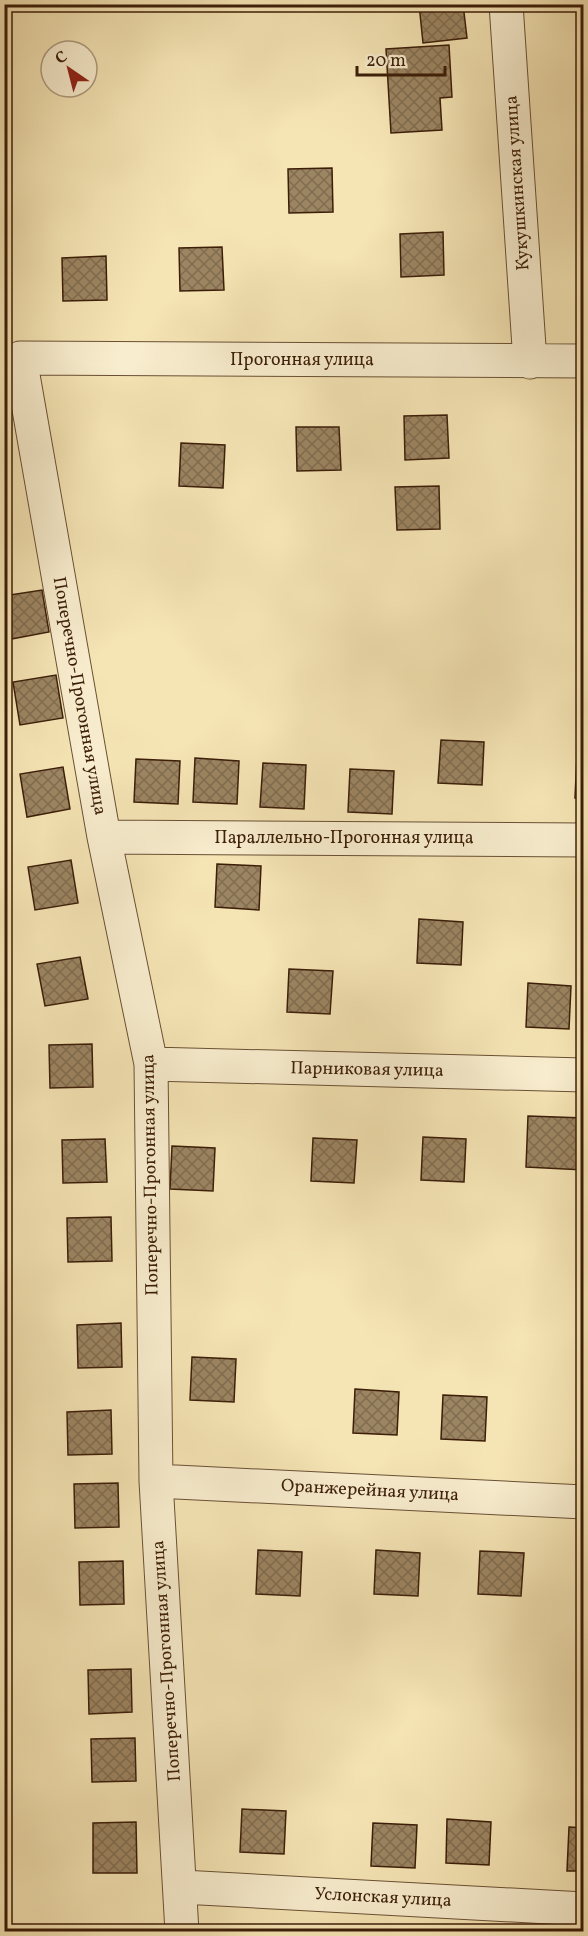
<svg xmlns="http://www.w3.org/2000/svg" width="588" height="1936" font-family="Vollkorn,serif">
<style>
.building{fill:url(#building-cross-hatch);stroke:#3c1e09;stroke-width:1.5}
.lines{fill:none;stroke-linecap:round;stroke-linejoin:round}
.minor-casing{stroke:#6a5034;stroke-width:35}
.minor{stroke:#f8edce;stroke-width:33}
.labels{text-anchor:middle;dominant-baseline:central;stroke-width:6;stroke-linejoin:round;paint-order:stroke}
.street-label{font-size:18px;fill:#3c1e09;stroke:#f8edce}
</style>
<defs>
<pattern id="building-cross-hatch" width="8" height="8" patternUnits="userSpaceOnUse" patternTransform="scale(1.5)"><rect width="8" height="8" fill="#9c8562"/><path d="M0 0l8 8M0 8l8-8" fill="none" stroke="#806c4f"/></pattern>
</defs>
<rect width="100%" height="100%" fill="#f5e4b4"/>
<filter id="stains"><feTurbulence type="fractalNoise" baseFrequency=".00333" numOctaves="4"/><feColorMatrix values="0 0 0 0 .2 0 0 0 0 .09 0 0 0 0 .02 0 0 0 .5 -.17"/></filter>
<radialGradient id="worn" r=".72"><stop offset=".6" stop-color="#630" stop-opacity="0"/><stop offset="1" stop-color="#630" stop-opacity=".3"/></radialGradient>
<path class="building" d="M419,4h44l4,34 -44,5z
M449,45l3,52 -12,1 2,32 -51,3 -5,-84z
M332,168l1,44 -44,1 -1,-44z
M443,232l1,43 -43,2 -1,-43z
M222,247l2,43 -44,1 -1,-43z
M106,256l1,44 -44,1 -1,-43z
M447,415l2,43 -44,2 -1,-44z
M296,427h43l2,43 -44,1z
M181,443l44,2 -2,43 -44,-2z
M439,486l1,43 -43,1 -2,-43z
M42,590l7,42 -43,8 -2,-44z
M56,675l7,43 -43,7 -7,-43z
M441,740l43,2 -2,43 -44,-2z
M577,755h7v43h-9z
M195,758l44,3 -2,43 -44,-2z
M136,759l44,2 -2,43 -44,-2z
M263,763l43,2 -2,44 -44,-2z
M63,767l7,42 -43,8 -7,-43z
M350,769l44,2 -2,43 -44,-2z
M71,860l7,43 -43,7 -7,-43z
M217,864l44,2 -2,44 -44,-3z
M580,876h4v43h-7z
M419,919l44,3 -2,43 -44,-2z
M80,957l8,42 -43,7 -8,-42z
M289,969l44,2 -3,43 -43,-2z
M528,983l43,3 -2,43 -43,-2z
M92,1044l1,43 -43,1 -1,-43z
M528,1116l56,2v52l-58,-3z
M423,1137l43,2 -2,43 -43,-2z
M313,1138l44,2 -3,43 -43,-2z
M105,1139l2,43 -44,1 -1,-43z
M172,1146l43,2 -2,43 -43,-2z
M111,1217l1,44 -44,1 -1,-44z
M121,1323l1,44 -44,1 -1,-43z
M192,1357l44,2 -2,43 -44,-2z
M355,1389l44,3 -2,43 -44,-2z
M443,1395l44,2 -2,44 -44,-2z
M111,1410l1,44 -44,1 -1,-43z
M118,1483l1,44 -44,1 -1,-44z
M258,1550l44,2 -2,44 -44,-2z
M376,1550l44,3 -2,43 -44,-2z
M480,1551l44,2 -3,43 -43,-2z
M123,1561l1,43 -44,1 -1,-43z
M581,1561h3v43h-6z
M131,1669l1,43 -43,2 -1,-44z
M135,1738l1,43 -44,1 -1,-43z
M242,1809l44,2 -2,43 -44,-2z
M447,1819l44,3 -2,43 -43,-2z
M136,1822l1,51h-44v-50z
M373,1823l44,2 -2,43 -44,-2z
M569,1827l15,1v43h-17z
M126,1926v6h-44v-5z"/>
<g class="lines">
<g class="minor-casing">
<path id="minor" d="M506,4l24,358
M104,837l480,3
M151,1064l433,11
M156,1481l428,21
M182,1887l402,22
M182,1932l-26,-451 -5,-417 -47,-227 -84,-479 564,3"/>
</g>
<use href="#minor" class="minor"/>
</g>
<g class="labels">
<g class="street-label">
<text transform="translate(518 183) rotate(-94)">Кукушкинская улица</text>
<text x="302" y="360">Прогонная улица</text>
<text transform="translate(79 696) rotate(80)">Поперечно-Прогонная улица</text>
<text x="344" y="838">Параллельно-Прогонная улица</text>
<text transform="translate(367 1070) rotate(1)">Парниковая улица</text>
<text transform="translate(151 1175) rotate(-91)">Поперечно-Прогонная улица</text>
<text transform="translate(370 1491) rotate(3)">Оранжерейная улица</text>
<text transform="translate(167 1661) rotate(-94)">Поперечно-Прогонная улица</text>
<text transform="translate(383 1898) rotate(3)">Услонская улица</text>
</g>
</g>
<rect width="588" height="1936" fill="none" stroke="#f5e4b4" stroke-width="24"/>
<rect x="6" y="6" width="576" height="1924" fill="none" stroke="#3c1e09" stroke-width="3"/>
<rect x="12" y="12" width="564" height="1912" fill="none" stroke="#3c1e09" stroke-width="1.5"/>
<g transform="translate(69 69) rotate(325)"><circle r="28" fill="#f8edce" stroke="#ad9a7f" stroke-width="1.5"/>
<path d="M0-4.5L10 22L0 15L-10 22Z" fill="#8f2418"/>
<text y="-9" font-size="16" font-weight="bold" text-anchor="middle" fill="#3c1e09">С</text>
</g>
<path d="M357 66v9h88v-9" fill="none" stroke="#3c1e09" stroke-width="3"/>
<text x="366" y="66" font-size="18" fill="#3c1e09" stroke="#f8edce" stroke-width="4.5" paint-order="stroke">20 m</text>
<rect width="100%" height="100%" filter="url(#stains)"/>
<rect width="100%" height="100%" fill="url(#worn)"/>
</svg>
